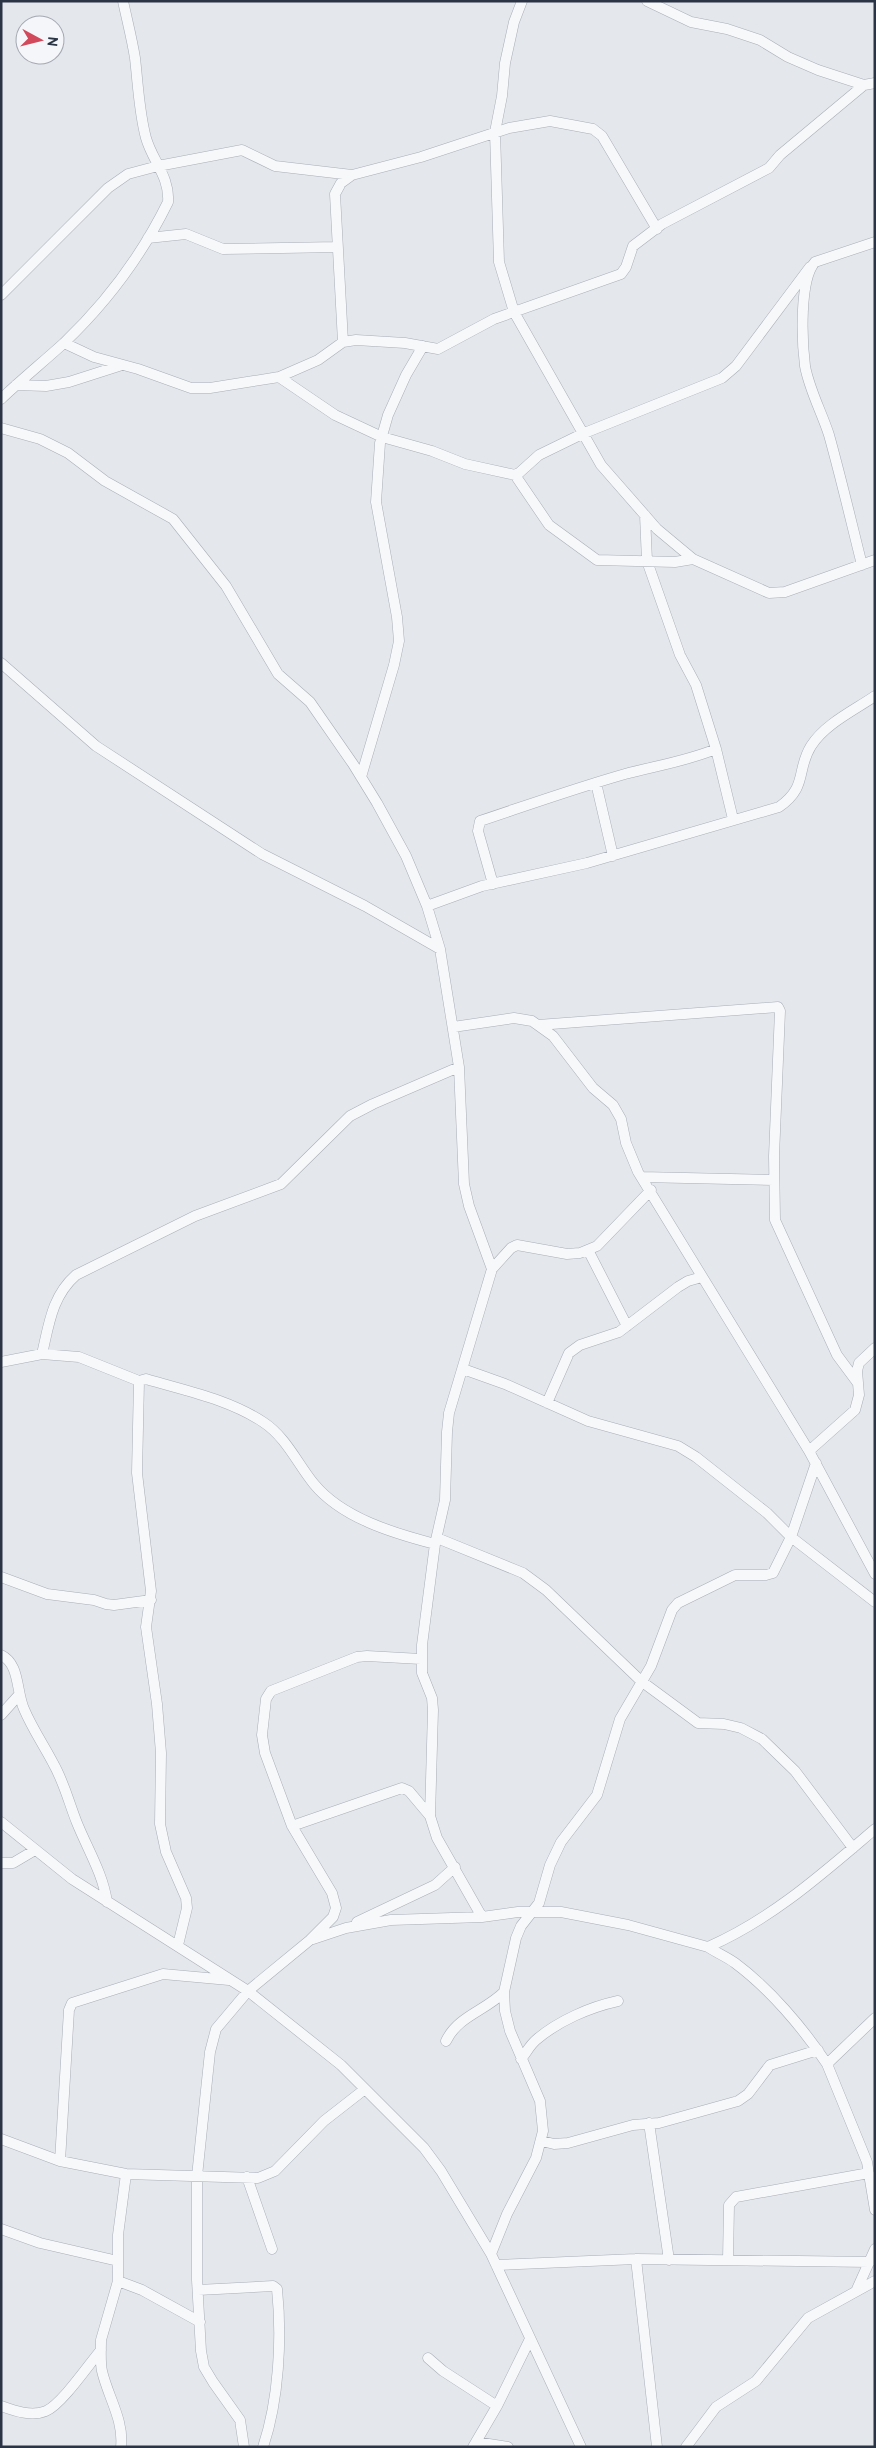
<svg xmlns="http://www.w3.org/2000/svg" width="876" height="2448" font-family="Overpass,sans-serif">
<style>
.lines{fill:none;stroke-linecap:round;stroke-linejoin:round}
.minor-casing{stroke:#a9aeb7;stroke-width:11}
.minor{stroke:#f7f8fa;stroke-width:10}
</style>
<rect width="100%" height="100%" fill="#e4e7ec"/>
<g class="lines">
<g class="minor-casing">
<path id="minor" d="M522,1l-8,21 -9,41 -3,33 -7,36 4,130 15,50 87,153 56,64 36,30 76,34 16,-1 90,-32
M647,1l44,21 36,7 33,11 28,17 30,13 46,15
M148,238l38,-4 37,15 115,-2
M1,295l107,-107 20,-14 30,-8 84,-16 33,16 77,9
M343,342l-8,-148 6,-11 11,-8 69,-18 88,-29 41,-7 43,8 9,7 55,93
M64,343l30,14 44,12 53,19h19l69,-11 39,-17 25,-18 13,-2 49,3 33,6 56,-30 127,-45 5,-7 7,-21 29,-22 107,-56 11,-13 84,-70 11,-2
M279,377l56,38 47,22 50,14 33,13 50,11 4,-2 20,-18 43,-21 140,-56 14,-12 74,-99
M16,385l30,1 23,-4 53,-17
M1,399c20,-19 42,-37 63,-56 42,-40 78,-88 104,-141 2,-25 -16,-42 -22,-64 -7,-26 -8,-54 -11,-80 -3,-19 -8,-38 -12,-57
M1,428l39,11 28,14 37,28 68,38 53,67 52,88 32,28 43,62 24,39 29,53 21,50 13,43 19,118 5,117 5,22 23,63
M515,475l34,50 48,35 78,2 18,-3
M645,515l2,46 33,94 16,30 20,64 17,70
M862,565c-11,-44 -21,-87 -33,-130 -7,-22 -20,-46 -24,-69 -3,-24 -6,-86 10,-104l60,-20
M1,663l95,83 166,108 103,52 75,43
M361,777l33,-112 5,-24 -2,-24 -21,-115 4,-59 8,-28 18,-40 17,-29
M596,783l17,73
M493,884l-15,-53 2,-10c48,-16 96,-33 145,-47 30,-8 62,-13 91,-25
M427,906l55,-20 105,-23 192,-56c29,-20 17,-37 32,-61 14,-22 42,-35 64,-50
M538,1025l240,-18 2,4 -6,145 1,64 62,135 20,27
M453,1027l61,-9 18,3 21,15 40,52 20,17 8,14 5,24 12,29 171,279 66,123
M641,1177l133,3
M588,1250l39,76
M42,1354c7,-30 10,-58 34,-79l119,-59 86,-32 69,-68 23,-12 86,-37
M1,1362l41,-8 37,3 60,24
M463,1369l42,15 83,37 90,25 18,11 71,56 24,24 84,65
M547,1403l22,-50 11,-8 39,-13 59,-45 10,-6 14,-4
M809,1451l46,-41 4,-15 -2,-24 2,-8 16,-15
M437,1538l86,35 23,17 95,91 57,42 26,1 17,4 21,11 33,32 58,77
M1,1577l46,17 47,6 12,4 8,1 37,-5
M1,1655c19,9 15,36 23,54 8,19 19,35 29,54 11,19 16,40 24,60 11,27 26,51 30,79
M1,1715l17,-19
M1,1822l71,57 176,112 93,74 83,83 17,23 50,83 90,193
M292,1826l110,-38 7,3 21,25
M1,1863h12l22,-13
M482,1917l-45,-79 -7,-22 3,-106 -1,-12 -10,-25v-28l13,-101 10,-44 2,-68 2,-19 43,-144 19,-21 6,-3 50,9 13,-1 17,-7 54,-56
M357,1922l78,-37 20,-18
M313,1939l33,-11 45,-8 91,-3 36,-5h43l67,13 80,22c64,-28 114,-73 167,-118
M178,1945l9,-37 -1,-10 -20,-46 -6,-28 1,-71 -4,-49 -11,-77 5,-36 -14,-118 2,-92 7,-2c40,12 82,20 117,43 23,15 34,41 51,62 28,34 79,49 121,60
M708,1947c9,6 19,10 27,16 35,26 68,65 92,101l40,98 8,48
M446,2041c12,-25 39,-30 58,-49
M521,2059c5,-6 9,-14 15,-19 22,-19 54,-33 82,-39
M827,2064l48,-46
M649,2123l20,137
M1,2139l59,22 66,13 132,4 17,-7 49,-50 41,-32
M542,2141l12,3 14,-1 65,-18 26,-2 79,-22 10,-7 22,-29 48,-15
M60,2161l9,-151 3,-7 91,-29 66,6
M247,2177l25,72
M1,2229l39,14 78,18
M491,2254l16,-40 29,-56 7,-27 -3,-30 -30,-70 -5,-20 -1,-19 12,-54 5,-12 18,-23 11,-38 11,-23 36,-47 23,-76 31,-53 21,-56 6,-7 57,-28h31l7,-2 18,-36 25,-74
M636,2259l21,188
M728,2260l1,-55 7,-8 133,-24
M496,2265l140,-6 234,3
M118,2281l24,9 58,32
M857,2289l18,-40
M198,2290l75,-4 4,3c5,49 2,111 -14,158
M428,2358l15,13 54,35
M1,2406c14,5 31,11 45,5 16,-7 43,-47 55,-61
M476,2442l32,5
M121,2447c3,-27 -13,-50 -19,-76 -2,-9 -1,-21 -1,-31l17,-59v-46l8,-61
M244,2447l-4,-27 -27,-38 -9,-15 -3,-16 -4,-71v-104l13,-124 6,-23 32,-38 62,-51 23,-23 3,-9 -4,-15 -40,-67 -27,-73 -3,-18 4,-36 5,-8 86,-34 10,-1 54,3
M473,2447l24,-41 33,-67
M686,2447l30,-40 40,-26 52,-63 67,-37"/>
</g>
<use href="#minor" class="minor"/>
</g>
<rect width="876" height="2448" fill="none" stroke="#2b3445" stroke-width="5"/>
<g transform="translate(40 40) rotate(97)"><circle r="24" fill="#f4f6f9" stroke="#a4a8b1"/>
<path d="M0-4L9 19L0 12L-9 19Z" fill="#d1495b"/>
<text y="-8" font-size="14" font-weight="bold" text-anchor="middle" fill="#2b3445">N</text>
</g>
</svg>
